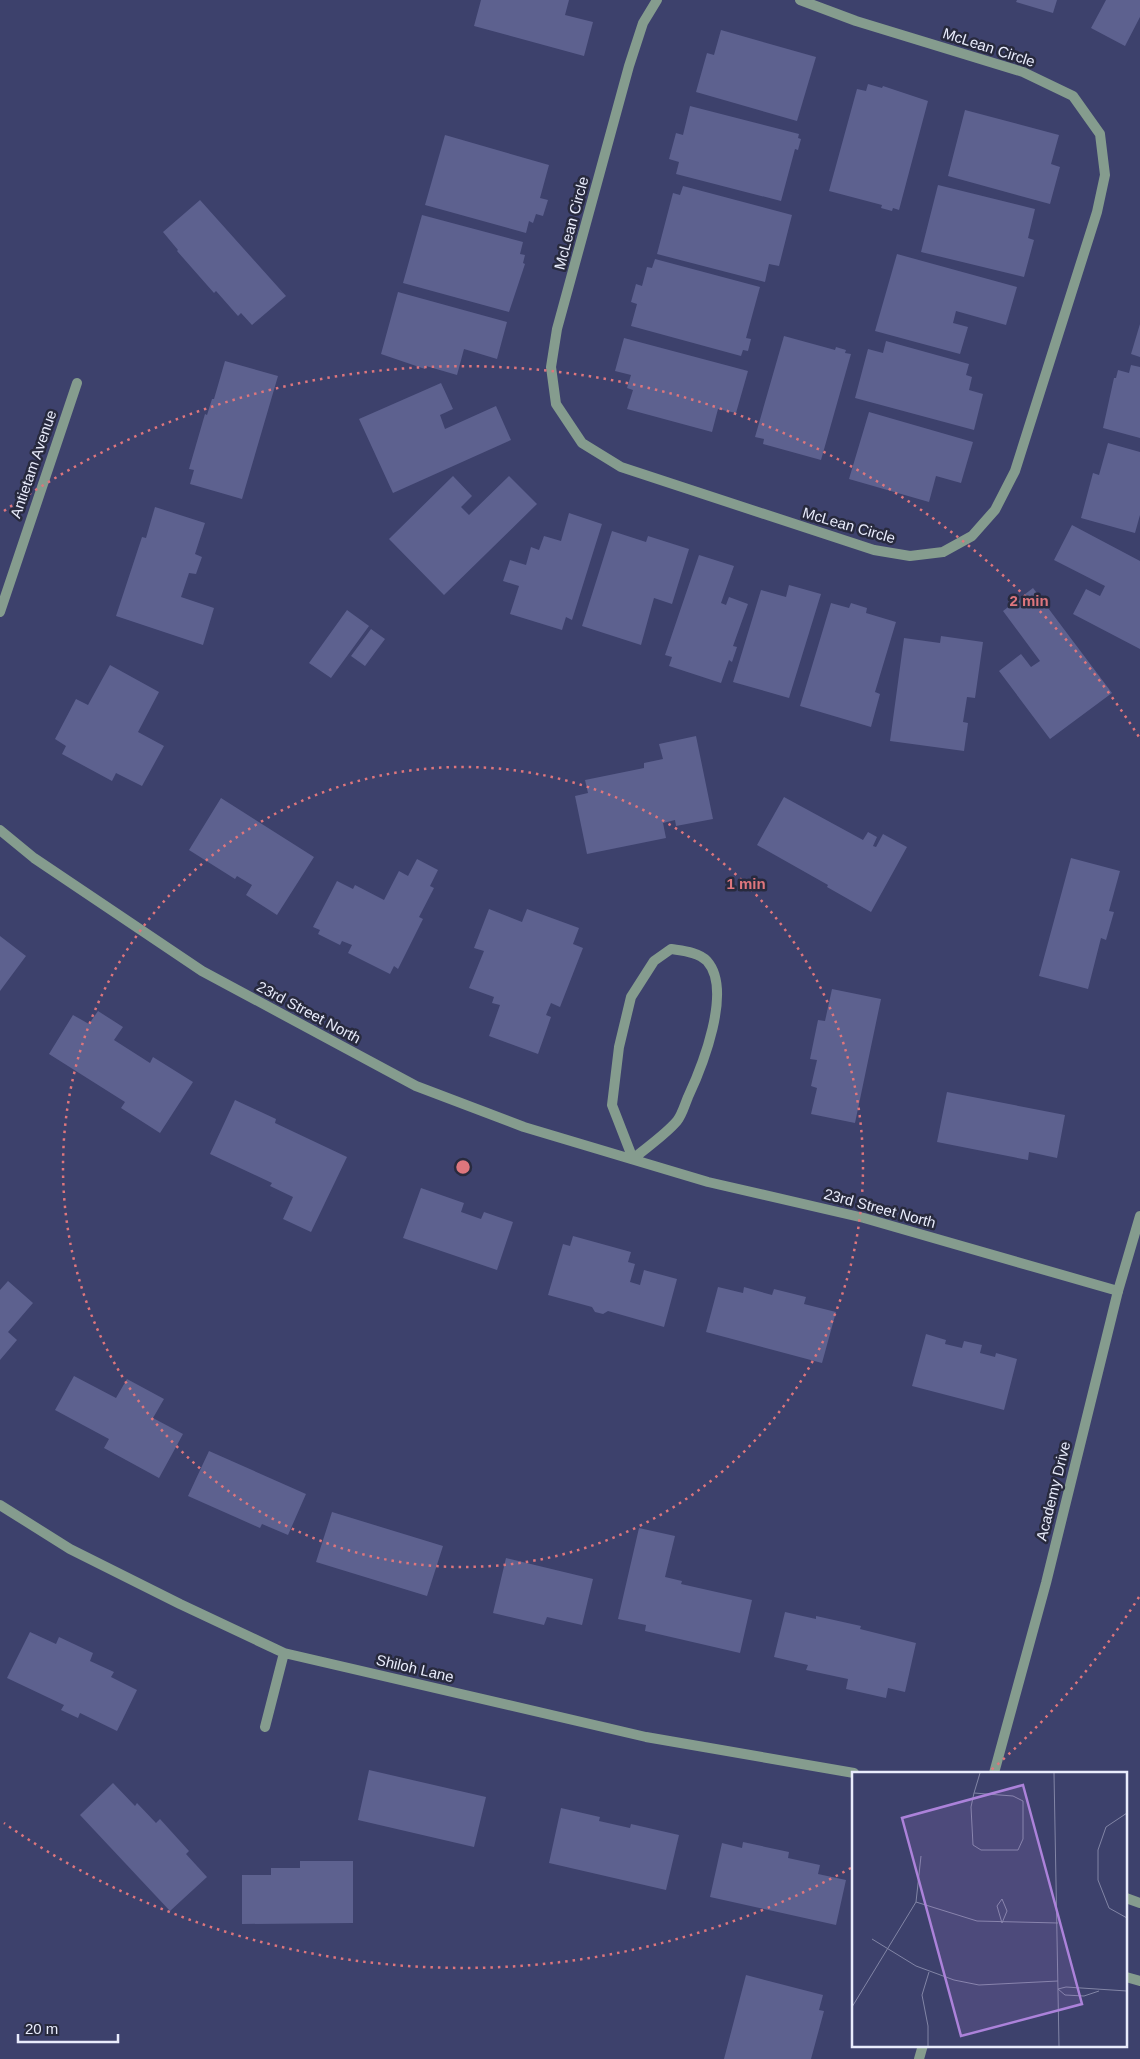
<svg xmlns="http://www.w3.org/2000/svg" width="1140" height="2059" font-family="Helvetica,sans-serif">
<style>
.building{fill:#5d618f}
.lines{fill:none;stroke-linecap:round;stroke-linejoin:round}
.minor{stroke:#859c8e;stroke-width:10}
.tertiary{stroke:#859c8e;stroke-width:10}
.ring{fill:none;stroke:#de767d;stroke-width:2.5;stroke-dasharray:2.5 5}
.labels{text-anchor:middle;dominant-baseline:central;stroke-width:5;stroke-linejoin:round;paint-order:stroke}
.street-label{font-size:15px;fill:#e9ecfc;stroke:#282a3e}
.inset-road{fill:none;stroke:#8285a6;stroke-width:1}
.view{fill:#ac82da;fill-opacity:0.15;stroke:#ac82da;stroke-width:2.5}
.inset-edge{fill:none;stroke:#e9ecfc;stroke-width:2.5}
.centre{fill:#de767d;stroke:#282a3e;stroke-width:2.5}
.ring-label{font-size:15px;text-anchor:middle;font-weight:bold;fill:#de767d;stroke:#282a3e;stroke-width:5;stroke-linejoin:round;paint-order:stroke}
</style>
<rect width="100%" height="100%" fill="#3d416c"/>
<path class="building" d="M481,0h88l-4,15 28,7 -9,34 -110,-30z
M1017,0h40l-4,13 -37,-11z
M1106,0h34v17l-15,29 -34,-18z
M721,30l95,27 -19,64 -101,-29 11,-39 7,2z
M868,84l14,4 1,-2 45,15 -29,109 -6,-2 -1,3 -11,-3 1,-3 -53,-14 28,-102 9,2z
M690,106l109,28 -1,4 3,1 -3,11 -3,-1 -14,52 -105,-27 3,-12 -10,-3 7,-26 7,2z
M965,110l94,25 -8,29 9,3 -10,37 -102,-28z
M445,135l104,30 -9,33 8,2 -5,16 -7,-2 -3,9 -4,-2 -3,12 -101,-28z
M938,185l97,24 -7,29 6,2 -10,37 -103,-25z
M683,186l109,29 -13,51 -10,-2 -4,18 -108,-28 16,-61 7,2z
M200,200l86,96 -34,29 -11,-12 -3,3 -22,-25 -2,2 -37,-42 1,-1 -15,-18z
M422,215l101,27 -3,12 5,1 -2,8 2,1 -16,48 -106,-29z
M897,254l120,33 -11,38 -50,-14 -3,12 15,4 -8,27 -85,-23z
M655,259l105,28 -14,51 5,1 -3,12 -5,-1 -2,6 -110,-30 6,-22 -6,-2 5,-18 6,2 5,-19 5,1z
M398,292l109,30 -10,37 -33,-10 -7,26 -31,-9 -1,3 -44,-15z
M1140,324v33l-9,-3z
M784,336l51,14 1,-3 10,3 -1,3 6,1 -30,106 -58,-16 1,-5 -9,-2z
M624,338l124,33 -12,42 -18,-4 -6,23 -85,-23 6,-19 -6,-2 4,-13 -16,-4z
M886,341l83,23 -3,11 6,2 -3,13 14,4 -9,36 -119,-32 13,-49 15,4z
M225,361l53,15 -36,123 -52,-15 4,-14 -5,-1 16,-55 2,1 5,-16h2z
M1131,365l9,2v71l-37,-10 11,-50h2l2,-8 11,3z
M441,383l12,26 -13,6 5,14 51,-23 15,34 -118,53 -34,-74z
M869,412l104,30 -12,41 -25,-7 -7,26 -80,-23z
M1108,443l32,9v63l-5,18 -54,-15 12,-45 6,2z
M453,476l19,20 -11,11 8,8 40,-39 28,28 -93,91 -55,-56z
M155,507l50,16 -10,31 7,3 -6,17 -7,-1 -8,24 33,11 -11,37 -87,-29 26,-79 4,1z
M569,513l33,11 -30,96 -6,-3 -4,13 -52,-16 9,-28 -16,-5 7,-21 16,5 5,-18 8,3 5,-14 17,5z
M1072,525l68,36v88l-67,-35 13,-25 14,7 5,-10 -51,-26z
M612,531l34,11 2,-6 41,13 -17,55 -18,-6 -13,47 -59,-19z
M699,555l35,11 -13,37 5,2 3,-8 19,7 -15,42 4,1 -5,15 -3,-2 -8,23 -52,-17 3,-9 -7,-2z
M789,585l32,9 -32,104 -56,-16 28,-92 25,7z
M1033,588l79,105 -62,46 -51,-68 22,-17 10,13 9,-6 -37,-50z
M831,603l18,5 2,-5 16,5 -1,5 30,9 -21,70 5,2 -9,33 -71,-21z
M347,610l22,16 -38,52 -22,-15z
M371,629l14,10 -20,27 -14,-10z
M941,636l42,6 -8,56 -8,-1 -4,25 5,1 -4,28 -74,-10 14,-103 36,5z
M110,665l49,27 -21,40 26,14 -22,40 -26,-13 -4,8 -50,-27 4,-8 -11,-7 21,-40 12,6z
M696,736l17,83 -37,7 -1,-6 -12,3 3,15 -79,16 -12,-58 13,-3 -3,-13 59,-12v-5l19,-4 -4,-15z
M784,797l79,43 5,-8 9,5 -4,9 3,1 7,-13 24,13 -36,65 -44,-25 1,-2 -71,-40z
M221,798l93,59 -37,58 -31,-20 6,-10 -15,-9 -2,3 -46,-29z
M1071,858l49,13 -11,40 5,1 -8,28 -5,-2 -13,51 -49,-13z
M417,859l21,11 -8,16 4,2 -15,29 4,2 -25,50 -4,-3 -4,8 -42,-21 4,-8 -10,-4 -2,4 -22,-11 2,-4 -7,-3 24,-46 16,8 2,-4 29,15 15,-29 9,5z
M489,909l33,13 5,-13 52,19 -6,16 10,4 -23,59 -9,-4 -5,12 5,2 -13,37 -49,-18 11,-31 -8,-2 2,-6 -25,-9 15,-37 -10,-3z
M0,936l26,20 -26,35z
M832,989l49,10 -26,124 -44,-9 6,-26 -6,-2 6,-26 -7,-1 8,-39 7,1z
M98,1011l25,16 -9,13 36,23 3,-6 40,25 -33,51 -39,-25 4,-6 -76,-48 24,-39 16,9z
M947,1092l118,23 -8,43 -28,-6 -1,8 -91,-18z
M235,1100l41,19 -1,4 72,34 -36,75 -28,-13 10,-22 -23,-11 2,-3 -62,-29z
M421,1188l43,15 -3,9 20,7 3,-7 29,10 -16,48 -94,-32z
M573,1236l58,16 -3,10 7,2 -5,18 10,3 4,-15 33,9 -13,48 -56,-16 -5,3 -8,-2 -3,-5 -44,-12 15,-51 7,2z
M8,1281l25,22 -25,29 9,8 -17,20v-70z
M718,1287l25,6 1,-6 28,8 2,-6 32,8 -2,7 32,8 -14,51 -116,-31z
M926,1334l20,6 -1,4 17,4 2,-7 18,4 -2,8 15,4 1,-4 21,6 -13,51 -92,-24z
M74,1376l42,22 11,-19 37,20 -11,19 30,16 -24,44 -55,-30 5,-9 -54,-29z
M209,1451l97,43 -18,41 -26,-11 -2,4 -72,-32z
M332,1512l111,34 -16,50 -111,-34z
M639,1528l36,8 -10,41 17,4 -1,3 71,16 -12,53 -95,-22 1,-6 -28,-6z
M506,1558l87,21 -11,46 -35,-8 -3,8 -51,-12z
M785,1612l31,7v-3l45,10 -1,3 56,14 -11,49 -17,-4 -2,10 -40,-9 2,-10 -42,-9 2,-5 -34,-8z
M30,1632l26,12 3,-7 34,16 -3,8 24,11 -3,5 26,13 -20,41 -37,-18 -2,5 -17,-8 3,-5 -57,-27z
M369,1770l117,27 -12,50 -116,-27z
M113,1783l22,23 2,-3 19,20 4,-4 29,32 -3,3 21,23 -37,34 -90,-96z
M561,1808l39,9 -1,4 31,7 1,-4 48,11 -13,55 -117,-27z
M743,1842l46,10 -1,6 32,7 -2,9 28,6 -10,45 -126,-28 12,-54 20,5z
M300,1861h53v62l-111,1v-49h29v-7h29z
M746,1975l77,20 -4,15 5,1 -13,48h-87z"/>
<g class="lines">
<path class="minor" d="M657,0l-14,23 -14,43 -72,263 -6,38 5,37 26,39 39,24 253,83 36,6 33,-4 29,-16 23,-26 20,-39 82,-259 8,-37 -5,-41 -27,-38 -50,-24 -167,-51 -56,-21
M0,612l77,-229
M0,830l34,28 168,113 214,115 108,41 184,55 156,36 254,73
M671,949c12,2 27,3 36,12 26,29 -5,106 -19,136 -3,7 -6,18 -11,24 -12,14 -30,26 -44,38l-21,-54 7,-58 12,-50 23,-36z
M0,1505l70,44 110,55 104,49 362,84 208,36
M265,1727l19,-74
M1126,1898l14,5
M1126,1977l14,4"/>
<path class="tertiary" d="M994,1773l52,-190 72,-292 22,-75
M919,2059l4,-14"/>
</g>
<g class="ring">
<circle cx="463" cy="1167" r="400"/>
<path d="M1139 1597A801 801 0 0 1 989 1772M851 1868A801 801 0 0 1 4 1823M4 511A801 801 0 0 1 1139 737"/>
</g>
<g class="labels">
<g class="street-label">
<text transform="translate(989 47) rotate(18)">McLean Circle</text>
<text transform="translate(571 223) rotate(-75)">McLean Circle</text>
<text transform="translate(33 464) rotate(-71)">Antietam Avenue</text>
<text transform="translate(849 525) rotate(16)">McLean Circle</text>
<text transform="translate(309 1012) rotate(28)">23rd Street North</text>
<text transform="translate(880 1208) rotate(15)">23rd Street North</text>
<text transform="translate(1053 1491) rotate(-76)">Academy Drive</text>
<text transform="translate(415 1668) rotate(13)">Shiloh Lane</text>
</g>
</g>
<g transform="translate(852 1772)">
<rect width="275" height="275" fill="#3d416c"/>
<path class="inset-road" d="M202,1l5,273M122,21l39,3 10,5v38l-5,11h-37l-8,-5 -2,-38zM122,21l6,-20M275,41l-21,14 -8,23v30l11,28 18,10M150,127l5,12 -5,12 -5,-17zM64,130l61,19 81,2M20,167l44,27 38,14 25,5 79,-4M206,217l8,-2 61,4M206,217l7,6 19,1 15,-5M0,235l64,-105 5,-46M76,274v-20l-6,-31 7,-23"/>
<path class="view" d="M171,13l59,219 -121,32 -59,-218z"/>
<rect width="275" height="275" class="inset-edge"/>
</g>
<circle cx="463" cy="1167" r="8" class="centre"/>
<g class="ring-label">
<text x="1029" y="606">2 min</text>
<text x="746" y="889">1 min</text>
</g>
<path d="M18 2034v8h100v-8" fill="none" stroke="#e9ecfc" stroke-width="2.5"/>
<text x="25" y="2034" font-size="15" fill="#e9ecfc" stroke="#282a3e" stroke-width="4" paint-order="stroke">20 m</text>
</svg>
